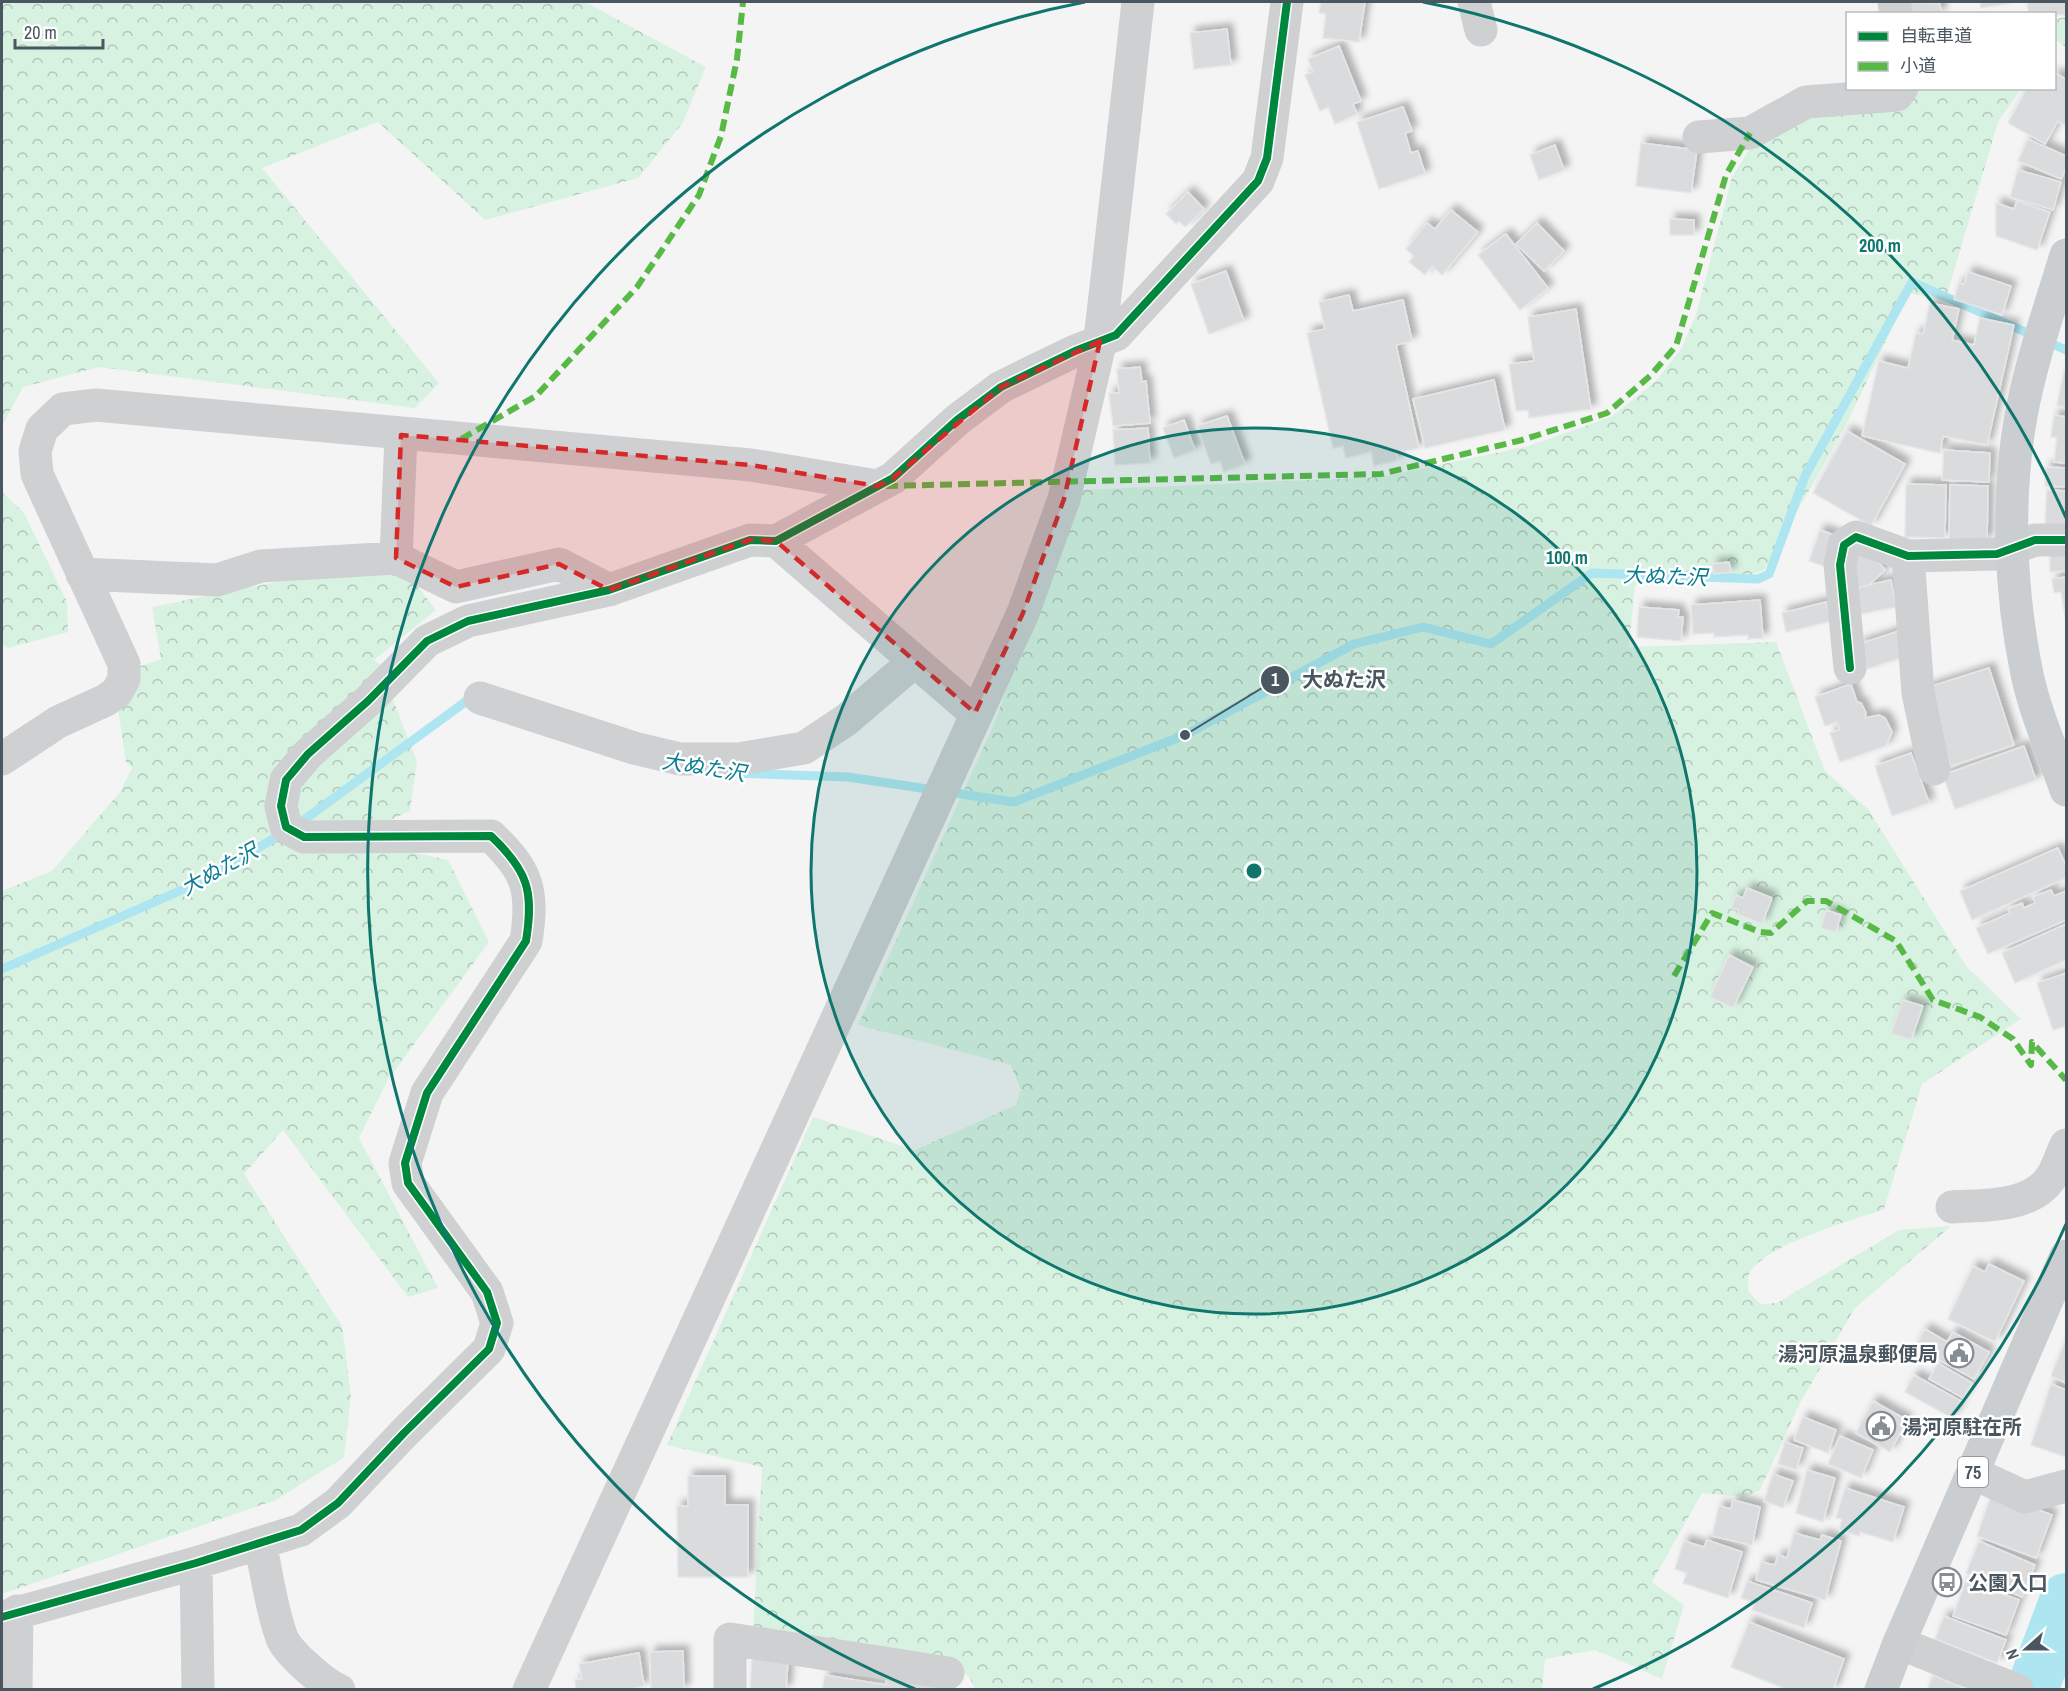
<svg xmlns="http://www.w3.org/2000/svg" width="2068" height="1691" font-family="'Archivo Narrow','Noto Sans JP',sans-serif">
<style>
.forest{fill:url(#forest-crowns)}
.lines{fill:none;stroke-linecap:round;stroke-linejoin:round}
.stream{stroke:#ade5f0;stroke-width:9}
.river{stroke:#ade5f0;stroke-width:52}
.building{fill:#dadbdc;stroke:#e5e6e7;stroke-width:1.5;filter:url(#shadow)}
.minor{stroke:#ced0d2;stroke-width:33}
.major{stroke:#caced1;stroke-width:33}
.minor-bridge{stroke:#ced0d2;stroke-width:33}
.quiet{stroke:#58b947;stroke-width:6;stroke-dasharray:12 6;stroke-linecap:butt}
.cycleway-casing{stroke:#fff;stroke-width:11}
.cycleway{stroke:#00873e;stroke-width:8}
.marked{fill:#d62828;fill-opacity:0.2;stroke:#d62828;stroke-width:4.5;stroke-dasharray:12 8;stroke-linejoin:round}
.ring{fill:none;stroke:#0f766e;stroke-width:3}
.labels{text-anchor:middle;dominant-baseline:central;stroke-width:5;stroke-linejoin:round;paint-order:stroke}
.shield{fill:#fff;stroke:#808990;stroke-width:1.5}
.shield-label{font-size:18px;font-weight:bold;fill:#4a5761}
.poi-label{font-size:20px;font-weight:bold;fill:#4a5761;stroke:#fff;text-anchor:start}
.water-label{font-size:21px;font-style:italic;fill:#0b7d93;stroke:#fff}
.centre{fill:#0f766e;stroke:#fff;stroke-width:3}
.ring-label{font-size:18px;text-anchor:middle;font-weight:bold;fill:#0f766e;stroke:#fff;stroke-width:5;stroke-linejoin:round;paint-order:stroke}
.leader{fill:none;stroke:#4a5761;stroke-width:2}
.callout-dot{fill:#4a5761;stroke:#fff;stroke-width:2}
.mark-label{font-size:18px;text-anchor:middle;font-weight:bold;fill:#fff}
.callout-label{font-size:21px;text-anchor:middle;font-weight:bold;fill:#4a5761;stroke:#fff;stroke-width:5;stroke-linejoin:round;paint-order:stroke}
</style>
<defs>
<pattern id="forest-crowns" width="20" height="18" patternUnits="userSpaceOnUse" patternTransform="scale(1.5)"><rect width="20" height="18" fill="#d8f2e1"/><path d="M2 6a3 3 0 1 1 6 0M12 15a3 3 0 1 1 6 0" fill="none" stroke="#b1c7ba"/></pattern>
<filter id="shadow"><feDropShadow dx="5.5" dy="-5.5" stdDeviation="3" flood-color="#0004"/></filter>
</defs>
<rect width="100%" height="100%" fill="#f4f4f4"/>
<path class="forest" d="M2,2h583l121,65 -24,57 -44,54 -153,42 -107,-98 -116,46 177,215 -24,25 -316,-41 -76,20 -21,39z
M2066,17v30l-12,-8 1,-20z
M1910,89h111l-23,33 -53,179 -36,-8 -63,132 -82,145 -20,7 -109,8 -6,62 147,-5 49,129 43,38 99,158 54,52 -99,65 -38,125c-33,12 -117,35 -134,63 -3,5 -2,13 -2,19l12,13 17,-1 122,-73 52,-4 -97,83 -55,96 -39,85 -16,7 -42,-4 -50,89 32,23 -22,74 -66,-29 -51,9 -3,30h-567l-5,-11 -21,-18 -196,-26 9,-167 -95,-22 146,-328 102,33 101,-45 5,-15 -10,-25 -153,-40 135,-299 89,-236 300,-13 146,-31 83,-29 45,-36 25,-32 15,-34 36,-138 22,-35 54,-32z
M2,492l22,21 43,89 1,30 -60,16 -6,-4z
M396,558l40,52 -62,50 6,5 37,97 -7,49 -61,28 99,21 41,82 -102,139 -28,57 79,150 -30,9 -125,-167 -39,44 98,152 9,71 -7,60 -68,43 -274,94v-703l50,-20 68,-79 12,-24 -6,-6 -13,-86 48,-17 -9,-52z"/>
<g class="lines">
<path class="stream" d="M733,773l115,4 86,13
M948,792l66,10 171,-67 169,-91 69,-17 68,17 101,-71 166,6 11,-5 36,-98 107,-194 154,68
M297,825l175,-128
M2,969l198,-87 85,-50"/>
<path class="river" d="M2032,1690l34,-91"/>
</g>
<path class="building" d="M1321,2h44l-6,40 -36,-4 3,-24 -7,-1z
M1909,2l31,2 1,10h-31z
M1980,2h25l1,2 -25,4z
M2027,2h39v13l-37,-1z
M1227,29l4,36 -37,4 -4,-36z
M1339,46l22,55 -8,3 4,10 -22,10 -7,-17 -8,4 -15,-36 8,-3 -5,-13z
M2054,73l12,6v47l-8,-5 -13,23 -37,-21 19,-35h27z
M1403,107l9,24 -7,2 6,20 7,-2 7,23 -46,15 -22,-67z
M2028,139l38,17v12l-5,11 -43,-18z
M1641,143l56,7 -6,43 -55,-7z
M1555,145l9,25 -25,10 -9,-25z
M2018,170l43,12 -8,28 -43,-13z
M1188,192l16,17 -19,18 -6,-6 -3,3 -10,-10z
M2017,201l33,11 -13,38 -41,-14v-33l18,6z
M1451,210l27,22 -36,43 -10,-9 -7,9 -16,-13 5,-6 -8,-7 21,-26 8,6z
M1670,219l24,1v15h-24z
M1537,223l27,28 -20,20 -28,-27z
M1506,234l42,54 -28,22 -42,-55z
M1226,271l18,50 -35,13 -18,-50z
M1968,272l43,14 -9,29 -48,-16 5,-16 5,2z
M1349,295l4,16 50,-11 9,41 -16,4 23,103 -23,5 2,7 -24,6 -3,-14 -25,6 -3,-12 -10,2 -26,-115 18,-4 -6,-27z
M1930,303l29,6 -7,31 22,5 6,-27 34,7 -27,120 -44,-9 -3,17 -78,-17 17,-75 29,7 8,-35 7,1z
M1576,309l15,100 -62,9 -1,-8 -12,1 -7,-47 25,-3 -6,-44z
M1140,367l2,15 4,-1 4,42 -37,3 -4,-33h10l-2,-24z
M2064,371h2v37l-9,-3z
M1494,380l11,50 -80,18 -12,-49z
M2054,415l12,2v46l-12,-1 3,-25h-6z
M1227,416l18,48 -21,8 -4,-11 -9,3 -14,-38z
M1184,420l11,30 -21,8 -11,-30z
M1148,428l2,35 -35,2 -2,-35z
M1847,431l58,33 -34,62 -58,-33z
M1944,450l46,3 -1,29 -47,-2z
M2046,467l20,1v19l-21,-1z
M1906,484l40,1 -1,53 -40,-1z
M1950,485l38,1 -1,55 -38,-1z
M2047,490l19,1v35l-21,-2z
M1820,530l20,7 -10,31 -21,-7z
M1866,547l19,23 -16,15 -19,4 1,-30z
M2066,552v19l-16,1v-19z
M1729,562l2,10 -17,2 -2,-10z
M2066,577v45l-5,-30 -7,1 -2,-14z
M1891,580l5,27 -40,8 -6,-26z
M1760,600l3,38 -15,1v-4l-34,2v-4l-21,1 -2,-29z
M1826,602l5,19 -45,11 -4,-19z
M1639,607l40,3 -1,7h5l-2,24 -44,-4z
M1899,631l8,25 -40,13 -8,-25z
M1989,668l25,77 -63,21 -25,-78z
M1851,684l6,18 4,1 5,10 -1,5 14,-3 6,3 7,14 -6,14 -46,16 -10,-29 10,-3 -3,-8 -12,4 -10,-29z
M2024,746l12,34 -81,29 -12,-34z
M1911,753l18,50 -37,13 -17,-50z
M2058,848l8,18v12l-94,42 -12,-29z
M1747,888l25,10 -10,26 -25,-10 1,-4 -7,-2 5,-13 7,3z
M2051,890l3,6 12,-5v29l-78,34 -12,-26 34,-15 -2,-4 14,-6 2,5 11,-5 -2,-6z
M1826,910l15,5 -5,17 -15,-4z
M2066,924v36l-51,23 -13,-30z
M1729,955l24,12 -20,41 -23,-11z
M2066,973v53l-13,4 -16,-47z
M1903,1000l20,6 -12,34 -20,-7z
M1989,1264l35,17 -29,61 -47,-23 25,-53 12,6z
M1925,1329l22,13 6,-10 36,20 -15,27 -59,-32z
M2066,1339v44l-15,-7z
M1938,1363l34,20 -9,15 -34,-19z
M1914,1375l47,26 -9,17 -47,-26z
M2051,1384l15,6v67l-35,-12z
M1873,1401l34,19 -17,32 -34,-19z
M1803,1417l33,13 -8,23 -34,-13z
M1840,1436l33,14 -12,28 -33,-14z
M1785,1442l18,6 -7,22 -18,-6z
M1807,1470l28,8 -12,44 -27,-9z
M1773,1474l20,7 -10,27 -19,-7z
M688,1476h37v29h23v72h-70l-1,-71h11z
M1845,1488l59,19 -11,35 -33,-10 -1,4 -20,-6 3,-11 -6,-1z
M1992,1493l60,22 -16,43 -59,-22z
M1733,1500l27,7 -8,38 -40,-9 7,-30 12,3z
M1794,1533l26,7 2,-5 19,6 -16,59 -69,-20 5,-18 14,3 3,-10 9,3z
M1707,1540l35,12 -14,46 -45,-15 4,-10 -12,-4 9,-28 20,6z
M1979,1541l56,24 -13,32 -56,-24z
M1747,1581l65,22 -8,25 -52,-18 3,-7 -14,-5z
M1966,1581l53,19 -13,35 -53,-19z
M1944,1616l62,24 -9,23 -62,-24z
M1749,1622l95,37 -11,31h-45l-57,-23z
M683,1651l1,39h-33l-1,-38z
M639,1653l5,33 -18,4h-50l-1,-10 7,-1 -3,-15z
M752,1658l36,3 -2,29h-36z
M825,1675l61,10 1,-9 51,9v5h-116z
M1933,1675l34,15h-40z"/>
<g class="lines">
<path class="minor" d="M1474,2l7,28
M1894,2l2,12
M1124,128l14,-126
M1699,137l51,-4 56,-31 91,-7 5,-7
M776,541l199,172
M1908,556l10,137 16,76
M396,558l5,-123
M82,574l135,6 44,-14 135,-8 60,29 103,-23 50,26
M1850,668l-10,-103 4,-20 12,-8 52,19 89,-2 38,-14h31
M480,698l154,50 46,11h58l66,-11 42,-28 69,-59
M2,759l56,-37 48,-22 11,-8 7,-13v-15l-87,-190 -2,-23 7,-22 21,-20 33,-4 655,60 126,21
M1952,1207c32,-2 77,1 98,-28 7,-9 11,-24 16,-34
M1973,1473l52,24 41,-11
M260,1543c7,31 11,65 22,95 5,14 43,47 57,52
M196,1563l2,127
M2,1617l194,-54 105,-33 37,-27 66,-70 85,-84 8,-26 -10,-31 -79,-109 -3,-20 22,-70 99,-152c8,-50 2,-70 -35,-105l-187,1 -18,-10 -5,-21 5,-26 22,-26 60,-53 59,-60 41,-20 141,-31 141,-50 26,1 117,-63 64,-58 44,-33 74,-36 41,-16 142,-154 9,-23 20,-156
M1899,1643l118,47
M16,1690l1,-79
M529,1690l494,-1077 41,-114
M730,1690v-51l218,34"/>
<path class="major" d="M2066,255c-16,53 -35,106 -45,161 -15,83 -11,176 6,258 8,39 26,78 39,116
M1881,1690l18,-47 167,-387"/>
<path class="minor-bridge" d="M1064,499l35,-151 25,-220"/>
<path class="quiet" d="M461,439l75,-43 101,-109 62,-92 22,-59 16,-77 6,-57
M886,486l495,-12 141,-34 85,-27 43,-37 26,-30 50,-171 24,-42
M1674,976l38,-63 48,19 11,1 36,-32h19l70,40 37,59 47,17 33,22 18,26 1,-23 34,38"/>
<g class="cycleway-casing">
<path id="cycleway" d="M1850,668l-10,-103 4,-20 12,-8 52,19 89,-2 38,-14h31
M2,1617l194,-54 105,-33 37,-27 66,-70 85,-84 8,-26 -10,-31 -79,-109 -3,-20 22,-70 99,-152c8,-50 2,-70 -35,-105l-187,1 -18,-10 -5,-21 5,-26 22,-26 60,-53 59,-60 41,-20 141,-31 141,-50 26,1 117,-63 64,-58 44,-33 74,-36 41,-16 142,-154 9,-23 20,-156"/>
</g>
<use href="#cycleway" class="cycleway"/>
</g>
<path class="marked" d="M1100,341l-36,158 -41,114 -48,100 -199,-172 -26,-1 -141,50 -50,-26 -103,23 -60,-29 5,-123 350,30 126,21 16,-8 108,-91z"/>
<circle cx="1254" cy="871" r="443" fill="#0f766e" fill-opacity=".12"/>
<g class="ring">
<circle cx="1254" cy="871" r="443"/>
<path d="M2066 1224A885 885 0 0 1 1593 1689M915 1689A885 885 0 0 1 1085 2M1423 2A885 885 0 0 1 2066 518"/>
</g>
<defs>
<g id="civic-ring" transform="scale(1.5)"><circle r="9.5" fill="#fff" stroke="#868e94" stroke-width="1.5"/><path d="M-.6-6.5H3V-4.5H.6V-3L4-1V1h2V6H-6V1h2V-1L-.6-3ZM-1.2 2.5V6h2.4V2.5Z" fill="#868e94"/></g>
<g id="bus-ring" transform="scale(1.5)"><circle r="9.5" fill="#fff" stroke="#868e94" stroke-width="1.5"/><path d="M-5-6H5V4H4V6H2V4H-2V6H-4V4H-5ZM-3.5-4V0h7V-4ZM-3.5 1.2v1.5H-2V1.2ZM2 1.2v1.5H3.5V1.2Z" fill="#868e94"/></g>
</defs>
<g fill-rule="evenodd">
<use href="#civic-ring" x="1959" y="1353"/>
<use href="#civic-ring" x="1881" y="1426"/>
<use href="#bus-ring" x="1947" y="1582"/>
</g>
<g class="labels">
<rect class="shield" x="1958" y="1457" width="30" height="30" rx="4.5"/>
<g class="shield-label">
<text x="1973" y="1472">75</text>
</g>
<g class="poi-label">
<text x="1938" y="1353" text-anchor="end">湯河原温泉郵便局</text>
<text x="1902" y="1426">湯河原駐在所</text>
<text x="1968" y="1582">公園入口</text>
</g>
<g class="water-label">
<text transform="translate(1665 576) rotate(2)">大ぬた沢</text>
<text transform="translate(704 767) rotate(9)">大ぬた沢</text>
<text transform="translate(219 869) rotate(-29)">大ぬた沢</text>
</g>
</g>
<circle cx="1254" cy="871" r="9" class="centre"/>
<g class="ring-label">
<text x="1880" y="252">200 m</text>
<text x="1567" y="564">100 m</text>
</g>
<path class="leader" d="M1185 735L1275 680"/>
<g class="callout-dot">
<circle cx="1185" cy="735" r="6"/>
<circle cx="1275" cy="680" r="15"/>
</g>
<g class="mark-label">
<text x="1275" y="686">1</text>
</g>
<g class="callout-label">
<text x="1344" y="687">大ぬた沢</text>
</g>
<rect width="2068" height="1691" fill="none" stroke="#4a5761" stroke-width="6"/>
<rect x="1846" y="12" width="210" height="78" fill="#ffffff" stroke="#b7bcc0" stroke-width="1.5"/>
<rect x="1858" y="32" width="30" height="9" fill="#00873e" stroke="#b7bcc0" stroke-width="1.5"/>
<text x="1900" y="42" font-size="18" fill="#4a5761">自転車道</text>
<rect x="1858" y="62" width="30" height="9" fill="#58b947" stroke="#b7bcc0" stroke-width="1.5"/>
<text x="1900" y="72" font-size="18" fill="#4a5761">小道</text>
<g transform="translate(2026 1649) rotate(249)" stroke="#ffffff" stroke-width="4.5" paint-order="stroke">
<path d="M0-4.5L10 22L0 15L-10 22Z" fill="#4a5761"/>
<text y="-9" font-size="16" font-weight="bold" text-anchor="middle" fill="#4a5761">N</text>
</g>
<path d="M15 39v9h88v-9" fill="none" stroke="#4a5761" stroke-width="3"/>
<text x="24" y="39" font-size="18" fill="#4a5761" stroke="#ffffff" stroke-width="4.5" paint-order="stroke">20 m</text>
</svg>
